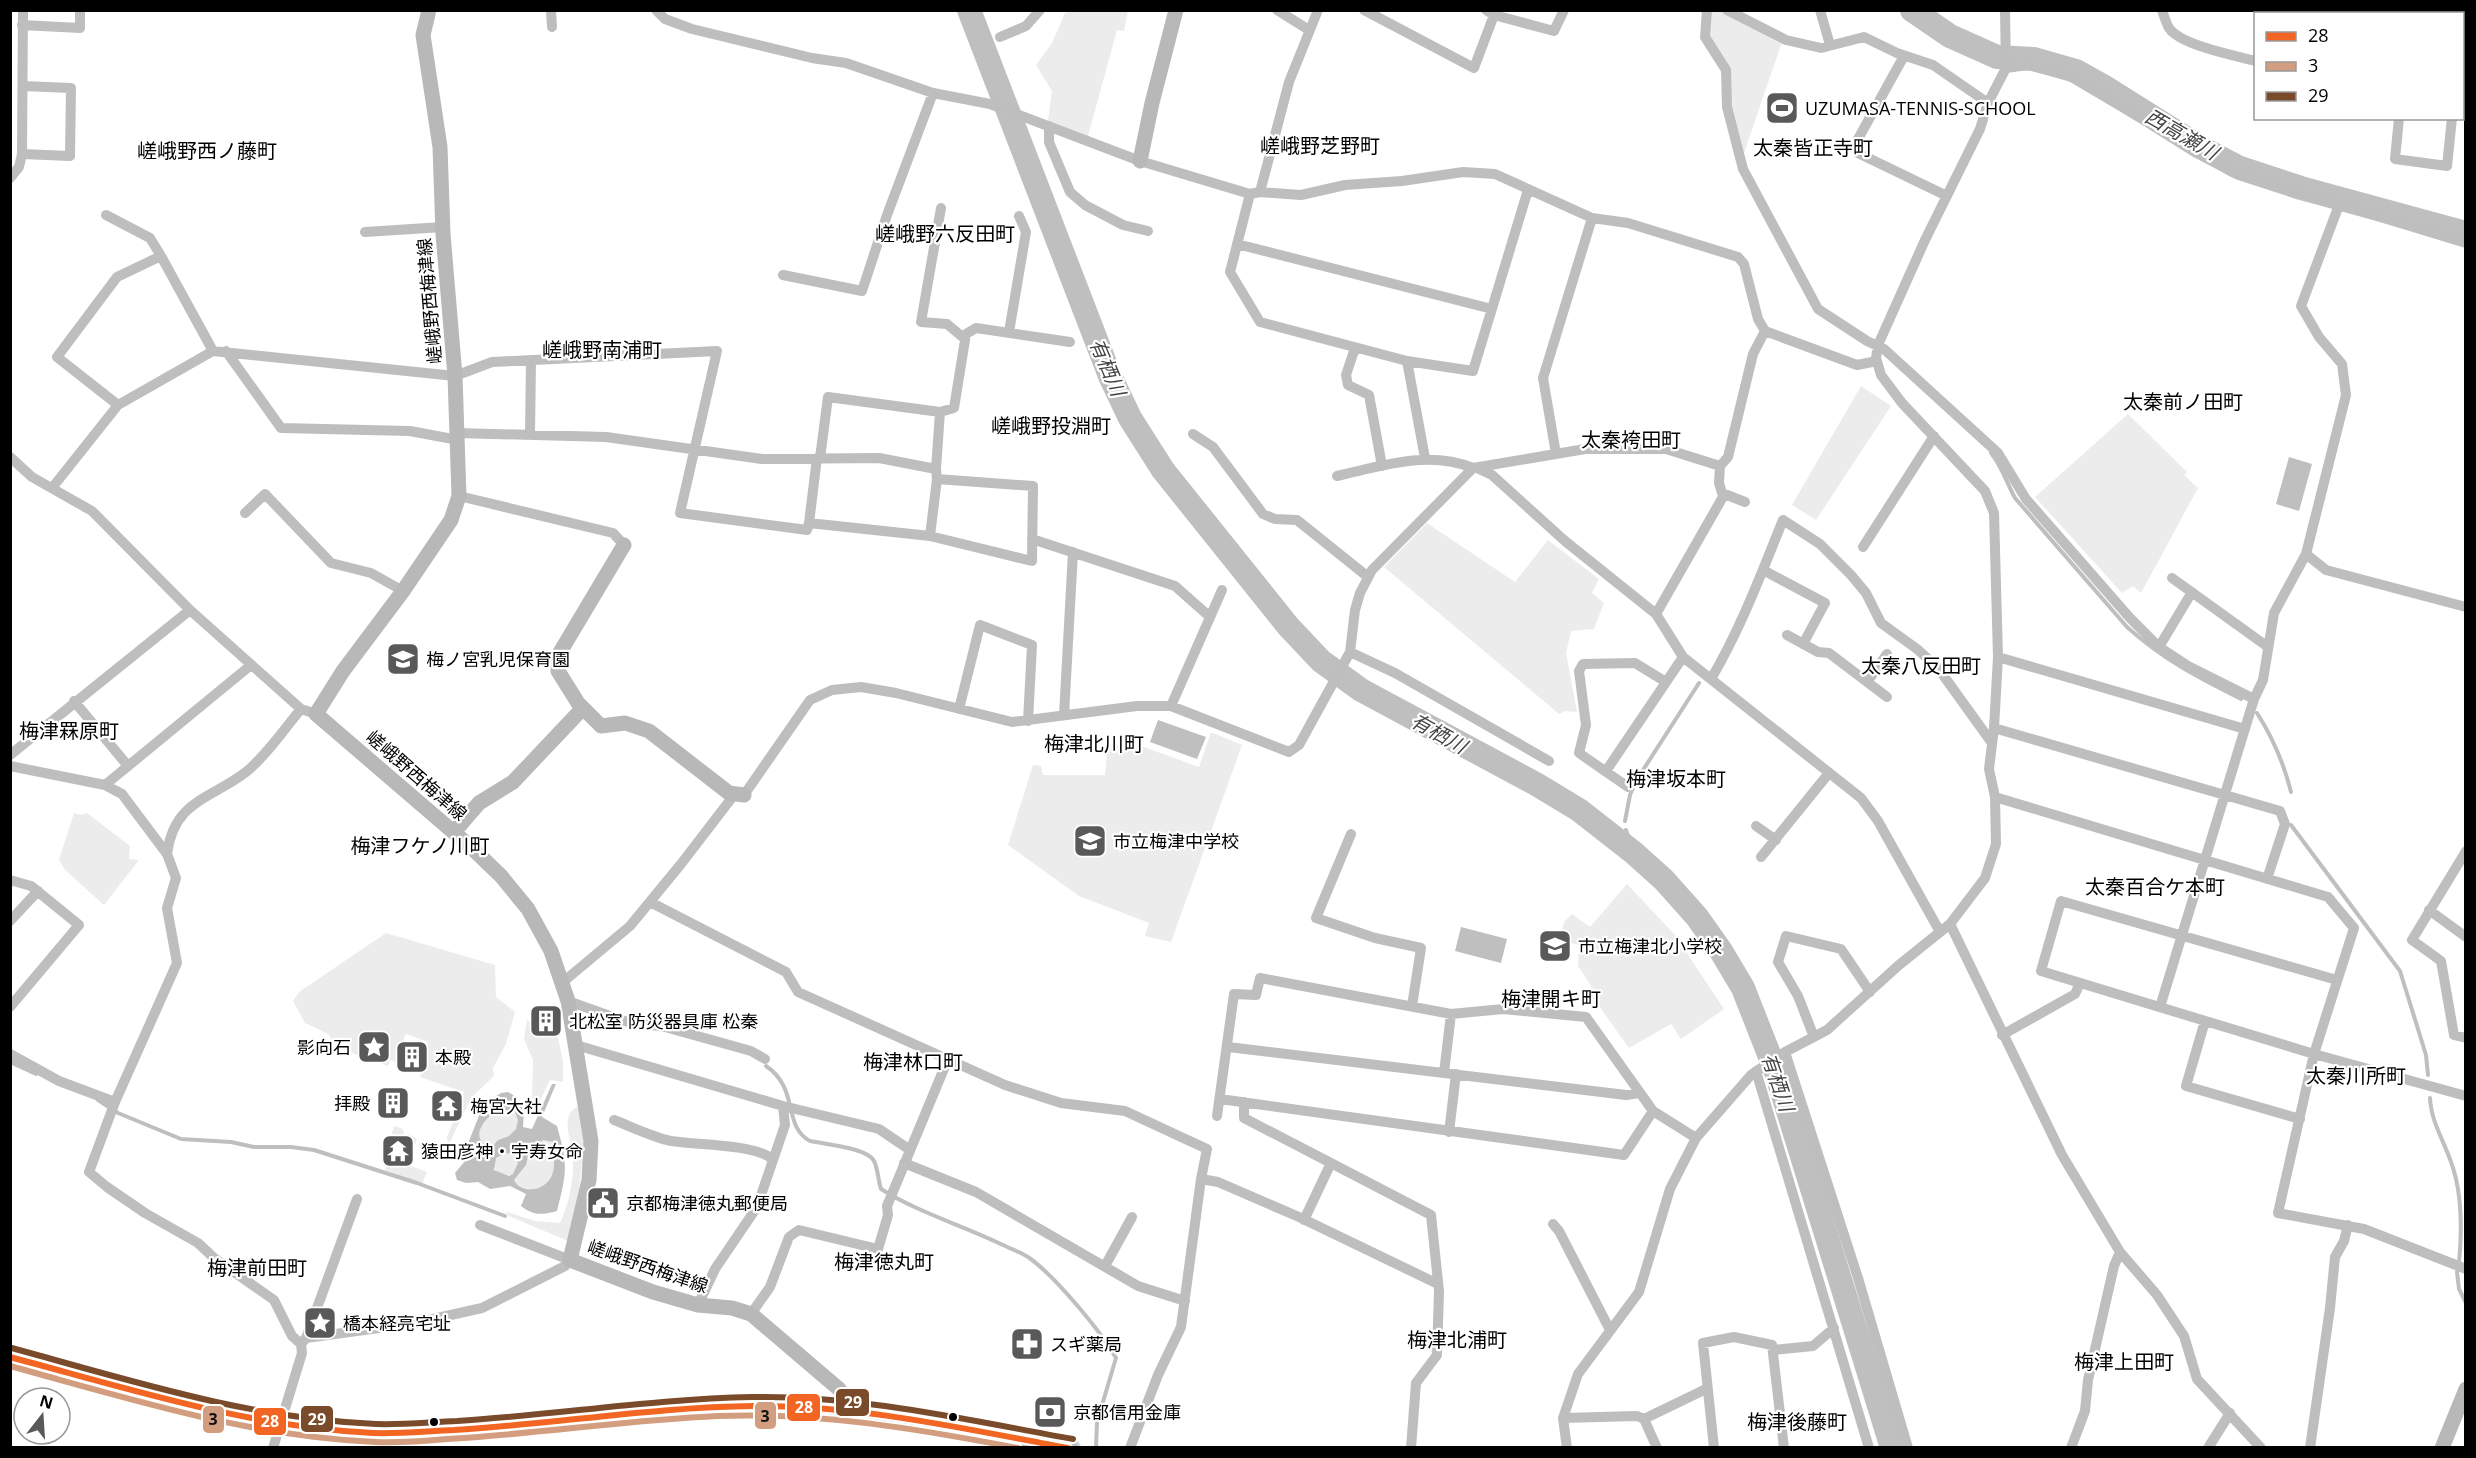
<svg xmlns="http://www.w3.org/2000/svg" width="2476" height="1458" font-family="'Open Sans','Noto Sans JP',sans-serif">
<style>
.green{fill:#ececec}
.water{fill:#bfbfbf;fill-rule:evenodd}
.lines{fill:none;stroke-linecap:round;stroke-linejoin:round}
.stream{stroke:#bfbfbf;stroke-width:4}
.river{stroke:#bfbfbf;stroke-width:24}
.primary-casing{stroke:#dbdbdb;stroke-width:20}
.street{stroke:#bebebe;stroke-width:10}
.secondary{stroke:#b8b8b8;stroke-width:15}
.primary{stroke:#bebebe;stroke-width:16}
.bus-1-casing{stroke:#fff;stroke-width:10}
.bus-2-casing{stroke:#fff;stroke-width:10}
.bus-3-casing{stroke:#fff;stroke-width:10}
.bus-1{stroke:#f26522;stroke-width:6}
.bus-2{stroke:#d29e7f;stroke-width:6}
.bus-3{stroke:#7a4b2a;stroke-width:6}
.bus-dot{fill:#000;stroke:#fff;stroke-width:2}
.labels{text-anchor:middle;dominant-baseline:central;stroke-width:4.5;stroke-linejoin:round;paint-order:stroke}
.poi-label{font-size:18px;fill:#000;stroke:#fff;text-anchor:start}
.street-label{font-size:18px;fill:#000;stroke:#fff}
.water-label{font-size:20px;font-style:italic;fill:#444;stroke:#fff}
.neighbourhood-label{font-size:20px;fill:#000;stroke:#fff}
.line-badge{stroke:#fff;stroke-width:2}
.badge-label{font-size:16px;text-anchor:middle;font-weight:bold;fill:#fff}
.pale-badge-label{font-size:16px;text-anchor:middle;font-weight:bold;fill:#111}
</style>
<rect width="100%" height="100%" fill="#fff"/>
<path class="green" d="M1069,11h59l-4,20 -7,-1 -29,106 -40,-15 4,-30 -16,-26 16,-22 13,-30z
M1709,11h12l61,31 -40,117 -13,-53v-36l-21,-34z
M1861,386l30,20 -75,114 -24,-15z
M2128,414l59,58 -3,3 14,13 -57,105 -8,-7 -11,7 -87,-96z
M1427,523l88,59 33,-42 51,39 -7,14 12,10 -10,26 -23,2 -5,22 11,59 -12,-1 -6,3 -175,-147z
M1211,732l31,13 -71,197 -26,-6 4,-13 -70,-27 -71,-51 25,-80 8,1 2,9h62l3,-33 30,10 3,-6 58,21z
M74,813l7,2 6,-2 43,33 -1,13 10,1 -35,45 -39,-35 -6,-10z
M1627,884l48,51 49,74 -43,30 -10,-15 -42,24 -38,-53 4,-3 -17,-26 1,-21 -20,-5 5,-18 8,-8 18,13z
M386,933l109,32 1,32 19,15 -9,32 -13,24 1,8 -23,22 -23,48 -1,-9 17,-45 -44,-15 2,-6 -10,-4 1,-4 8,2 7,-23 -22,-8 -9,22 6,3 -1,5 -12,-4 -2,6 -41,-15 -13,-8 -6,-9 -23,-11 -12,-22 6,-9z
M527,1020l31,18 5,23v21l-13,-2 -11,23 -7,-5 1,-38 -9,-21z
M579,1106l5,36 -6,57 -10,42 -59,-25 -5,-5 31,10 25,2c9,-19 14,-43 13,-65 0,-12 -7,-25 -5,-38 1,-7 4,-11 11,-14z
M501,1109l14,3 3,8 -2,9 -7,7 -11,4 -7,9c-24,-10 -6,-33 10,-40z
M395,1126l8,3 1,4 -2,4 4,2 3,-5 8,5 -2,6 -4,-2 -2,4 -3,-1 -5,14 -11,-4 6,-21 -5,-2z
M543,1140l9,2c1,11 4,22 0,33 -6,16 -29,19 -38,5l12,-15 3,-12z
M494 1164a12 12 0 1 1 24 0a12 12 0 1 1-24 0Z
M390,1158l37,14 -5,12 -37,-14z"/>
<path class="water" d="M2289,457l23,7 -13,47 -23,-7z
M1158,720l48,17 -9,22 -47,-17z
M1461,927l46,12 -6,24 -46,-12z
M552,1084h4l-14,33 15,9c11,40 10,45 0,85 -15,4 -23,5 -36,-5l5,-12 -16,-8 -20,3 -12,-7 -12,1 -9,-3 -2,-7 15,-18 1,-4 -2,-10 15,-38 17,-10 7,-1 5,3 11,15 -1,17 9,2zM501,1109l14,3 3,8 -2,9 -7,7 -11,4 -7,8c-24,-9 -6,-32 10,-39zM543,1140l9,2c1,11 4,22 0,33 -6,16 -30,20 -38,5l12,-15 3,-12zM506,1153l8,1 4,9 -5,11 -4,2 -15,-6 2,-12z"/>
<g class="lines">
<path class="stream" d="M1991,453c10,12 16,30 24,45l112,129c37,33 70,50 114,72
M2257,713c16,25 27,51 34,79
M1625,821l5,-26 6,-14 63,-98
M2291,825l109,146 26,84 2,20
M1626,830l8,23
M10,1062l26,12
M766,1066c34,23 16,60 44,75 14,3 58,7 64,20 4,8 4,19 7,28 38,24 81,36 122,56 8,4 17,7 25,12 26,18 72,73 88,101l-19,64 -1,26
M2430,1098c1,25 16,46 23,70 9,27 9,66 6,94
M98,1100l20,13 63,26 50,3 23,5h37l23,3 103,33 88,33
M2457,1272l2,17 7,14"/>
<path class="river" d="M969,10l141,366 20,42 33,52 125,156 33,35 40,29 175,94 43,26 55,43 30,27 33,37 24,34 22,37 33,84 116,376
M1912,10l38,26 47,21 37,2 42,12 27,15 97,61 40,21 61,20 165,45"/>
<g class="primary-casing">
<path id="primary" d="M10,1357c119,31 240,73 364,76 20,1 40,-1 59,-2 108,-4 215,-24 323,-25 106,-1 211,24 315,42"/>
</g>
<path class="street" d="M551,10l1,17
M656,10l9,9 27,10 120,29 34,5 87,30 57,11 150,57 110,33 10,-2 41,3 44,-10 57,-4 61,-9 32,2 97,44 36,5 110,34 6,7 14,55 7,12 92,34 20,-4
M1277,10l32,20
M1364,10l110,58 20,-53
M1486,10l8,5 60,16 10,-21
M1707,10l-2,27 21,33 1,37 16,62 75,140 49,32 17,8 114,104 28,46 104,119 29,29 29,19 66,33
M1727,10l59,30 35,8 43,-11 33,16 36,12 55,38
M1820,10l10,35
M2162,10c2,6 4,13 7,18 11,17 67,28 87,33
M22,25l58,3v-18
M1000,37l26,-11 14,-16
M1904,56l-46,83v14l89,43
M2006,68l22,-3 40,10 164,97 234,71
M2462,72h4
M2399,118l-4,41 52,7 5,-48
M1049,126v16l21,50 15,13 38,20 25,6
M22,154l48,2 1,-68 -48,-2
M10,178l9,-11 3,-13 1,-144
M1260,192l29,-110 29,-72
M1250,194l-20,78 30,50 147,39 66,10 55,-181
M941,208l-20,114 26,2 18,15
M106,215l44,23 11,18
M365,232l78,-5
M1237,244l255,65
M783,275l79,16 25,-76 46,-122
M1009,332l17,-100 -7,-16
M1355,348l-9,27 2,10 21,10 13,71
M226,351l55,77 129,3 48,9
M1407,361l18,97
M118,405l-61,-48 60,-80 44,-21 52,95
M457,433l149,4 156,22 117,-1 57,11 1,10
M1193,434l20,13 50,67 12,5 22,1 71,57
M530,435l1,-75
M1556,454l-13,-76 49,-160
M10,457l22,20 60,34 98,99 111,99 15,5
M820,458l8,-61 112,15 14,-4 12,-74 10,-6 94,14
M1720,466l-1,17 3,10 23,9
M1477,468l15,7 73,66 91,73 27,43 178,141 17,23 62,111
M936,469l4,-57
M1337,476c46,-10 90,-26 136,-8l112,-19h81l54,17 8,-9 25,-103 12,-23
M52,488l66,-83 95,-54 242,25 37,-14 225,-11 -37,162 127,17 2,-7 121,13 102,25 1,-75 -96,-7 -7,57
M459,496l154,37 11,12
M245,513l20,-19 66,69 40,10 32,18
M809,523l8,-65
M1032,539l143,47 35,31
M1863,547l71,-111
M2306,554l20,16 140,37
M1763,570l62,33 -22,41
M2172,578l96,69
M1656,614l68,-119
M1787,635l31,17 11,1 58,44
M2159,647l33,-55
M1350,652l45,21 154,88
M1998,657l247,72
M1711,679c30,-51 50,-105 72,-159l37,24 31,31 15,18 15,30 36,26 21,19 54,75
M1867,682l20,-28
M74,701l54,65
M1171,706l51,-116
M959,709l21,-84 52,20 -4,76
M1064,715l9,-163
M1994,728l286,83 5,13 -18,55
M10,755l180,-145
M10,766l95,19 17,9 45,60 9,24 -9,30 10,55 -62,139 -56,-21 -49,-27
M1606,771l77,-114
M105,785l146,-120
M1628,787l-49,-34 7,-28 -7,-54 4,-7 52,-1 31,19
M744,795l66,-95 22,-10 29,-3 35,6 116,29 125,-16h34l118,46 10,-7 51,-93 5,-42 5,-17 12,-23 101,-102
M1995,797l333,100 26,31 -40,126 -36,159 86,16 102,40
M1756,826l20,14
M1351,834l-35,84 59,20 46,10 -9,58
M2466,851l-54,89 29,21 13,74 12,3
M167,854c7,-54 44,-55 79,-82 20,-16 39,-44 55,-63
M1761,857l68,-84
M10,880l21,6 48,39 -69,82
M650,902l136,70 12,20 207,93 56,18 64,8 82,38 -6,30 -20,148 -23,48 -28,73
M2429,910l37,27
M10,921l28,-30
M1950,924l112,231 58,97 37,43 27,41 13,43 64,69
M2337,980l-276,-79 -20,70 273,83 152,42
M563,982l67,-56 51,-62 53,-69
M568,1001l56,20 41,6 86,24 14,8
M2160,1007l94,-308 9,-19 11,-67 32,-59 37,-147 3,-12 -4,-31 -23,-27 -18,-31 38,-101
M2205,1021l-19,65 114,33
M2002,1035l73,-41 5,-11
M1814,1037l-16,-41 -20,-34 8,-26 55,13 29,43
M576,1045l207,61 96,23 31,21
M1228,1047l398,48 14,-2
M1785,1052l73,226 50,170
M1756,1071l113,377
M1444,1073l7,-59
M1220,1099l404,56 29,-44
M115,1102l-26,70 18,15 38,26 53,30 16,15 60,42 18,36 9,8 1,9 -29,95
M1244,1102v16l187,97 8,76 -2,64 -21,28 -5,65
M1217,1116l17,-122 22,1 4,-17 191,36 52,-5 83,8 67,94 43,27
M614,1120c18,7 38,17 57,21 25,4 85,3 101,18
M1449,1132l7,-58
M904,1163l72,29 162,94 47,15
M1201,1179l17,3 81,35 139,67
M1304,1220l27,-57
M1553,1224l6,7 51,99
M1105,1266l27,-49
M698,1305l17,-36 42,-62 28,-82 -2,-19
M751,1314l19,-27 19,-50 10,-7 79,19 10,-34 -1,-9 61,-147
M306,1338l51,-139
M301,1344l5,-6 109,-15 67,-15 83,-42 5,-6 -90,-35
M1774,1350l39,-4 21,-18
M1563,1418l74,-2 7,3 62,-30
M1644,1419l13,29
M1567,1448l-4,-30 15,-44 61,-82 31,-103 26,-51 55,-63 34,-23 42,-22 72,-65 51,-41 35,-46 11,-34 -1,-47 -6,-28 5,-41 4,-71 -4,-144 -9,-22 -83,-88 -21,-28 -5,-17 2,-13 47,-105 55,-111 8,-26 18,-35 -1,-58
M1714,1448l-11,-105 31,-6 38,8 12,103
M2071,1448l14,-37 3,-31 26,-114 6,-14
M2208,1448l22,-35
M2310,1448l20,-140 5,-51 9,-16 4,-16"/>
<path class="secondary" d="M429,10l-6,25 17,112 3,87 12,142 4,120 -8,24 -48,71 -60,80 -27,43 156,134 29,28 27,33 23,42 17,50 23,140 -2,39 -19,80 83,32 45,13 34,3 19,6 88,75 14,22
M1140,161l12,-58 24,-93
M624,545l-65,109 -1,17 20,32 23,23 24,-3 24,8 80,62 15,2
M454,832l25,-29 34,-21 70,-74
M2442,1448l24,-59"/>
<use href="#primary" class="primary"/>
<g class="bus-1-casing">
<path id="bus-1" d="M10,1357c120,32 238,70 363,76 27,1 54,-2 81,-3 100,-6 199,-23 300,-24 106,-1 211,23 314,42"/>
</g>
<g class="bus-2-casing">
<path id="bus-2" d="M10,1366c121,33 240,71 366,76 24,1 48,-1 71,-3 91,-5 180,-19 271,-23 102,-4 200,13 300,32"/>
</g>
<g class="bus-3-casing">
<path id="bus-3" d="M12,1348c120,33 239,71 364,76 27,1 54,-2 81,-3 98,-6 196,-22 295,-24 108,-2 215,23 321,42"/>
</g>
<use href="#bus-1" class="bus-1"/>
<use href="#bus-2" class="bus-2"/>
<use href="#bus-3" class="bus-3"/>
</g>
<defs>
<g id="stadium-square" transform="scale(1.725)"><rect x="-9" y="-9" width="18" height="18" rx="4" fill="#595959" stroke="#fff"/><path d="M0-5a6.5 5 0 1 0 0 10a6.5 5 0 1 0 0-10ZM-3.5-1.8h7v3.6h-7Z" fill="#fff"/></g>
<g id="school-square" transform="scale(1.725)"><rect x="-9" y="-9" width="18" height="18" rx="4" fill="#595959" stroke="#fff"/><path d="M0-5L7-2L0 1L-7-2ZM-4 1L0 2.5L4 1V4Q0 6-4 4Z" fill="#fff"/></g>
<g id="building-square" transform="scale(1.725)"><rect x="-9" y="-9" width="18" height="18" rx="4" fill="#595959" stroke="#fff"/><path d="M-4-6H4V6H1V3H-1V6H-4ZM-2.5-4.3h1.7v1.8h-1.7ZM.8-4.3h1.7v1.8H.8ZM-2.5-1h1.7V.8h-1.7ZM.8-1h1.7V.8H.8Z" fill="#fff"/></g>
<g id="sight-square" transform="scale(1.725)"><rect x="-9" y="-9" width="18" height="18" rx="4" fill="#595959" stroke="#fff"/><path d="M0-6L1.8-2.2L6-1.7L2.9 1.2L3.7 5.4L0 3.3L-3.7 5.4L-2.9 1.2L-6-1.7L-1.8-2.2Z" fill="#fff"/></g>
<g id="temple-square" transform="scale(1.725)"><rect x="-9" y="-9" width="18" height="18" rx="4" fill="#595959" stroke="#fff"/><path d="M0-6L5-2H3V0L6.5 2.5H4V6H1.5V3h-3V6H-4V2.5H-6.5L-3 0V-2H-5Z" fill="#fff"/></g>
<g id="civic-square" transform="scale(1.725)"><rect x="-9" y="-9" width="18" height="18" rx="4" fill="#595959" stroke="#fff"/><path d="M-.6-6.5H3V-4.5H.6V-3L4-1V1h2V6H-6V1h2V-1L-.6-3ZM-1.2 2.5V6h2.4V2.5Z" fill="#fff"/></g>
<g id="pharmacy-square" transform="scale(1.725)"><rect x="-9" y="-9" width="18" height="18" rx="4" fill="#595959" stroke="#fff"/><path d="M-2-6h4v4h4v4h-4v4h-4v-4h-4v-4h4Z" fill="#fff"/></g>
<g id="bank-square" transform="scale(1.725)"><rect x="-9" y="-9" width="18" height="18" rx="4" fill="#595959" stroke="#fff"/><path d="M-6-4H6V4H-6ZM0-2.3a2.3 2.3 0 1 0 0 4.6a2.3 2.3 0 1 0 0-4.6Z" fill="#fff"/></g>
</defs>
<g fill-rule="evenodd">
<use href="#stadium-square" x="1782" y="108"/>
<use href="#school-square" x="403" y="659"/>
<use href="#school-square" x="1090" y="841"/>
<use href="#school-square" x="1555" y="946"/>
<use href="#building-square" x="546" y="1021"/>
<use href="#sight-square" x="374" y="1047"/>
<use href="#building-square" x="412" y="1057"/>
<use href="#building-square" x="393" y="1103"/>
<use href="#temple-square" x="447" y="1106"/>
<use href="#temple-square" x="398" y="1151"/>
<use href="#civic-square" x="603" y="1203"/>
<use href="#sight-square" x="320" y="1323"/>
<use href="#pharmacy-square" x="1027" y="1344"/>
<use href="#bank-square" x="1050" y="1412"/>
</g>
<g class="bus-dot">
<circle cx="953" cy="1417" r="5"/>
<circle cx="434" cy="1422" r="5"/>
</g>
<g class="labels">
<g class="poi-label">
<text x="1805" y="108">UZUMASA-TENNIS-SCHOOL</text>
<text x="426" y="659">梅ノ宮乳児保育園</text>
<text x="1113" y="841">市立梅津中学校</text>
<text x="1578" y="946">市立梅津北小学校</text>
<text x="569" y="1021">北松室 防災器具庫 松秦</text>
<text x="351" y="1047" text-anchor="end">影向石</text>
<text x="435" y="1057">本殿</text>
<text x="370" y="1103" text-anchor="end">拝殿</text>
<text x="470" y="1106">梅宮大社</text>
<text x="421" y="1151">猿田彦神・宇寿女命</text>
<text x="626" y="1203">京都梅津徳丸郵便局</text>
<text x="343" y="1323">橋本経亮宅址</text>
<text x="1050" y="1344">スギ薬局</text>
<text x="1073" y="1412">京都信用金庫</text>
</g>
<g class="street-label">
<text transform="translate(429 301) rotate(-95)">嵯峨野西梅津線</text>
<text transform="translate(417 775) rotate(41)">嵯峨野西梅津線</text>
<text transform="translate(648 1266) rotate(19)">嵯峨野西梅津線</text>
</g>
<g class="water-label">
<text transform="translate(2182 134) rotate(30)">西高瀬川</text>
<text transform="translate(1108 367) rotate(67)">有栖川</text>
<text transform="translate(1439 733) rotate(29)">有栖川</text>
<text transform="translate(1778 1082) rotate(71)">有栖川</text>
</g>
<g class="neighbourhood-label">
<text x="1320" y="145">嵯峨野芝野町</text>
<text x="1813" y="147">太秦皆正寺町</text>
<text x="207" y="150">嵯峨野西ノ藤町</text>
<text x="945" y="233">嵯峨野六反田町</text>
<text x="602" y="349">嵯峨野南浦町</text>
<text x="2183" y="401">太秦前ノ田町</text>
<text x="1051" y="425">嵯峨野投淵町</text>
<text x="1631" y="439">太秦袴田町</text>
<text x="1921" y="665">太秦八反田町</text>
<text x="69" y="730">梅津罧原町</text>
<text x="1094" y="743">梅津北川町</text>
<text x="1676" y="778">梅津坂本町</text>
<text x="420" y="845">梅津フケノ川町</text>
<text x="2155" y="886">太秦百合ケ本町</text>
<text x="1551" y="998">梅津開キ町</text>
<text x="913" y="1061">梅津林口町</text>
<text x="2356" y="1075">太秦川所町</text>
<text x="884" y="1261">梅津徳丸町</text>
<text x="257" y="1267">梅津前田町</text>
<text x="1457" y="1339">梅津北浦町</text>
<text x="2124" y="1361">梅津上田町</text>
<text x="1797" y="1421">梅津後藤町</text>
</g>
</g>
<g class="line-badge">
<rect x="835" y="1388" width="35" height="29" rx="6" fill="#7a4b2a"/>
<rect x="786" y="1393" width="35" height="29" rx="6" fill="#f26522"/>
<rect x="754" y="1401" width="23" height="29" rx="6" fill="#d29e7f"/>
<rect x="300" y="1405" width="34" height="28" rx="6" fill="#7a4b2a"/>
<rect x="202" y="1405" width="23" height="29" rx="6" fill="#d29e7f"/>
<rect x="253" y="1407" width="34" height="29" rx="6" fill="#f26522"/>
</g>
<g class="badge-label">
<text x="853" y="1408">29</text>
<text x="804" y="1413">28</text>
<text x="317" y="1425">29</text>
<text x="270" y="1427">28</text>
</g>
<g class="pale-badge-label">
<text x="765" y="1422">3</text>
<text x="213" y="1425">3</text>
</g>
<rect width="2476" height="1458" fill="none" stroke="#000000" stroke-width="24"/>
<rect x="2254" y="12" width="210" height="108" fill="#ffffff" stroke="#999999" stroke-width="1.5"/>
<rect x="2266" y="32" width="30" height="9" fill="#f26522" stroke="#999999" stroke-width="1.5"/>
<text x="2308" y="42" font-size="18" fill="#000000">28</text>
<rect x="2266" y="62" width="30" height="9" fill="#d29e7f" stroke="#999999" stroke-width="1.5"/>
<text x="2308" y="72" font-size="18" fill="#000000">3</text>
<rect x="2266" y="92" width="30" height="9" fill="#7a4b2a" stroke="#999999" stroke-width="1.5"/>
<text x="2308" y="102" font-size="18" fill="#000000">29</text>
<g transform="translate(42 1416) rotate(17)"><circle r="28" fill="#ffffff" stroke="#999999" stroke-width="1.5"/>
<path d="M0-4.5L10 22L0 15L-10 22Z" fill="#595959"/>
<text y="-9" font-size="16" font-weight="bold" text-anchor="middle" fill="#000000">N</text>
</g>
</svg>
